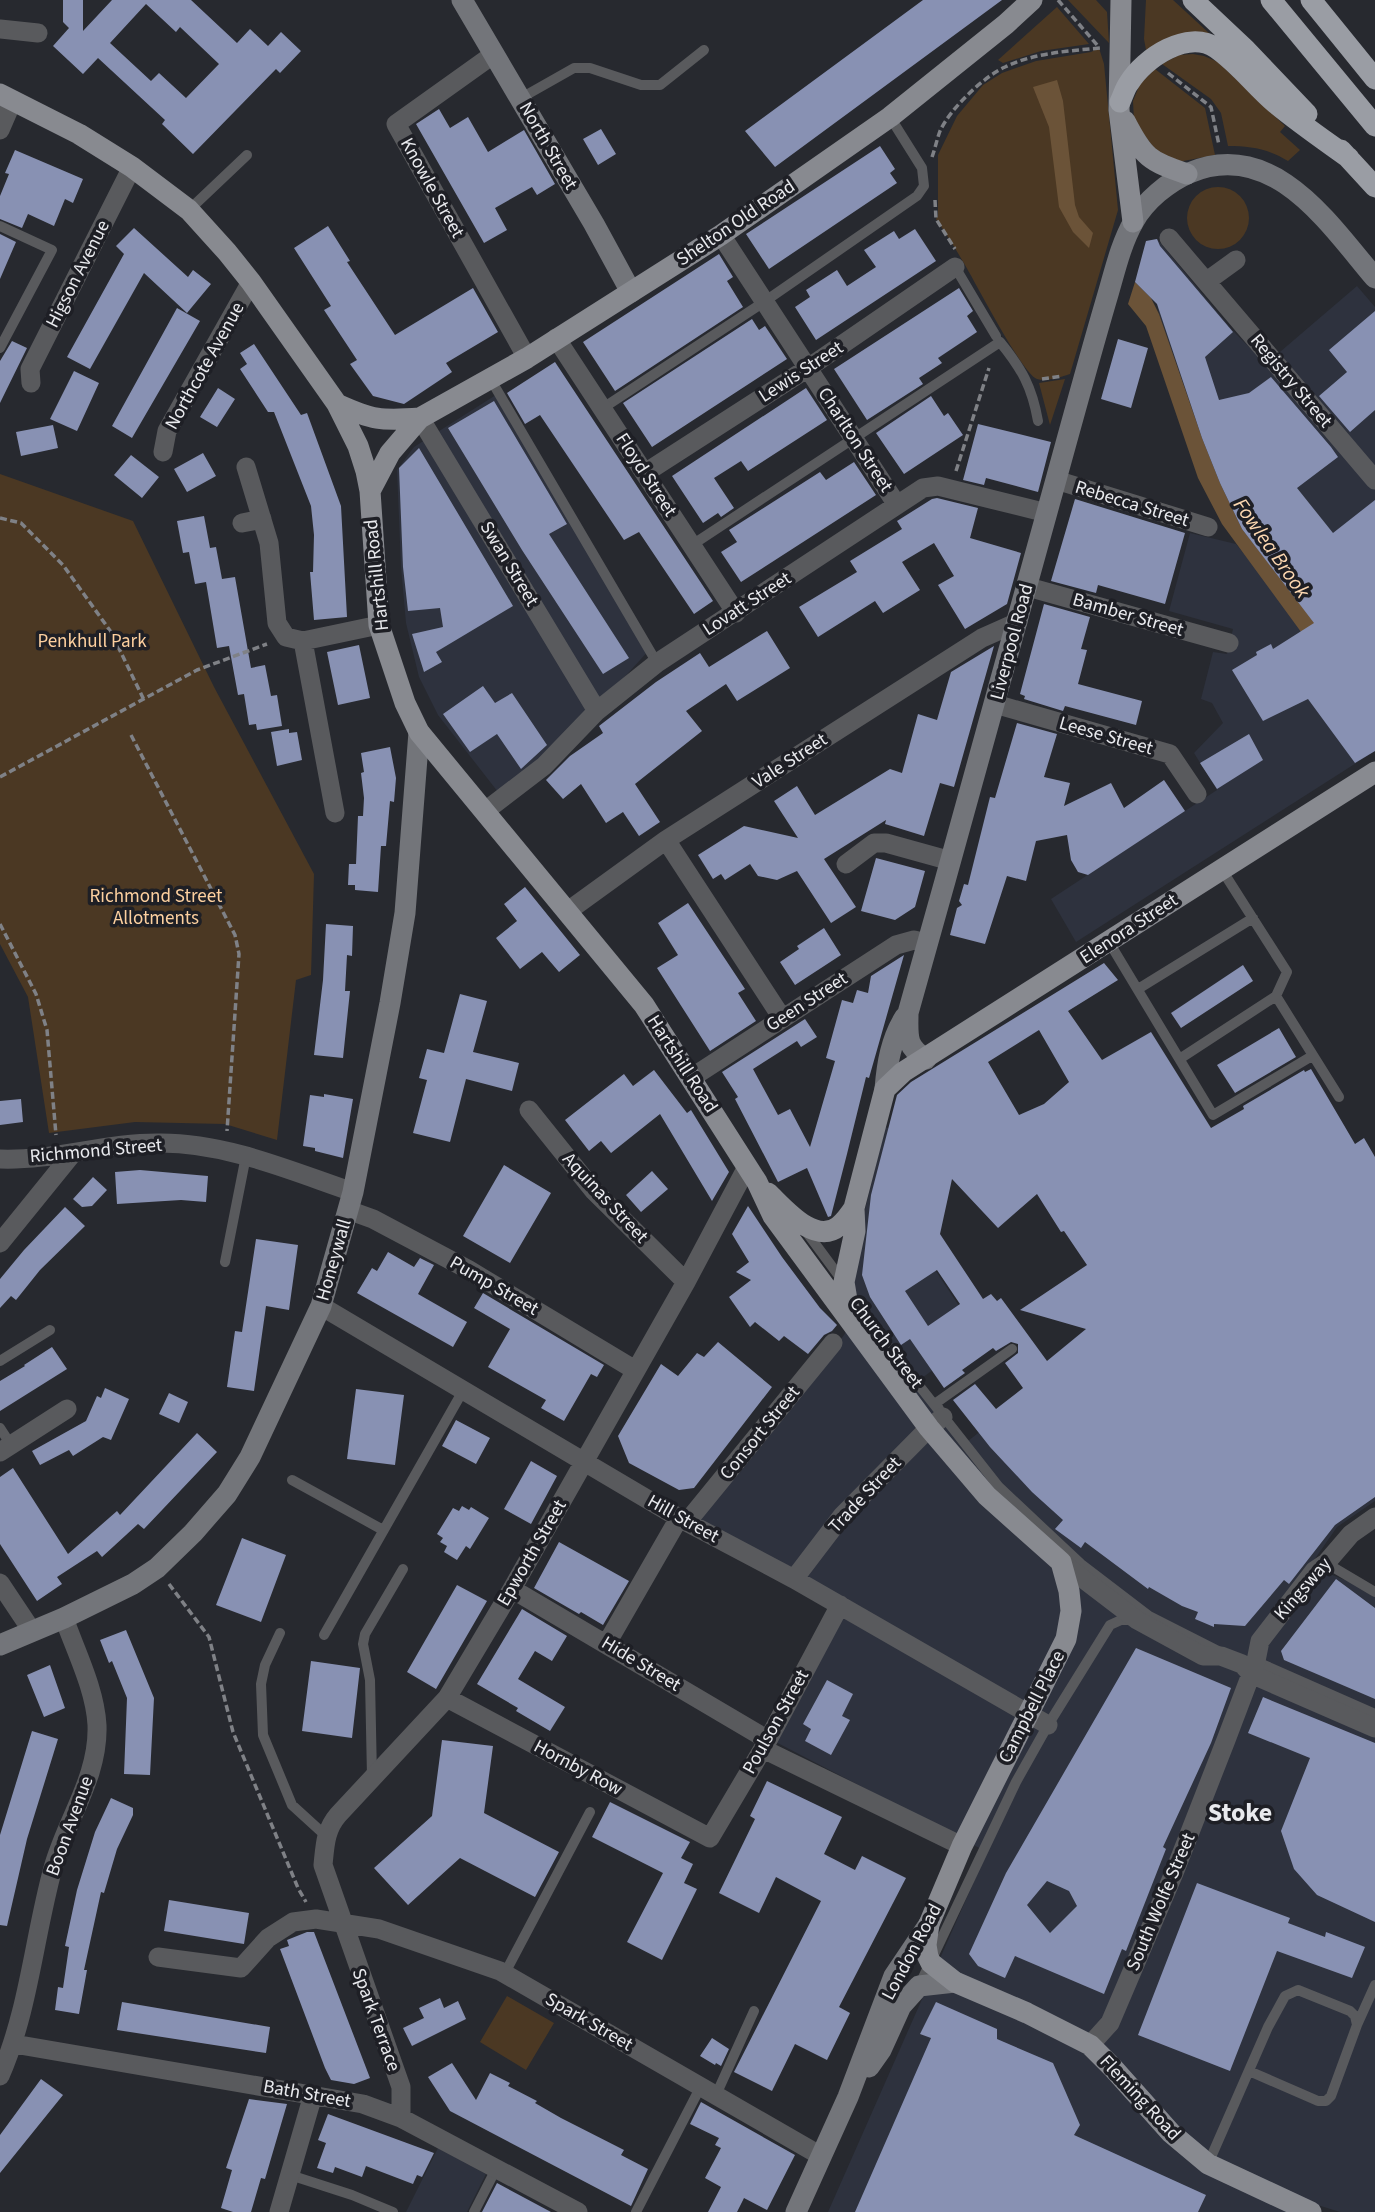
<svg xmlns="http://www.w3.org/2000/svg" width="1375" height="2212" font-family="'Source Sans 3',sans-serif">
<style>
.built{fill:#2e323e}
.green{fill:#4b3823}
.water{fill:#6b5338}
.building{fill:#8891b3;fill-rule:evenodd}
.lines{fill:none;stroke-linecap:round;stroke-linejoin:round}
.path{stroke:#7f8186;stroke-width:3.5;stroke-dasharray:7 3.5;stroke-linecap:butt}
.lane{stroke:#595a5d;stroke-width:10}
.street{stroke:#595a5d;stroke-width:19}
.secondary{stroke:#73757a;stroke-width:21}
.primary{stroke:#888a90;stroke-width:21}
.highway{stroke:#9a9da4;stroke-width:21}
.labels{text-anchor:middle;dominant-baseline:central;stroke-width:7;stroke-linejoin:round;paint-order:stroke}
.street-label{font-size:19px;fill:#e9eaee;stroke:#1e1f25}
.park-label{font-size:19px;fill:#fdd09f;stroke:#1e1f25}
.water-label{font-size:21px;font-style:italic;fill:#fdd8b1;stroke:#1e1f25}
.district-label{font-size:26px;font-weight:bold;fill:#e9eaee;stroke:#1e1f25}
</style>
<rect width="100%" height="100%" fill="#27292f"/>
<path class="built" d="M1157,239l76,92 33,33 91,-78 18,21v444l-299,191 -25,-43 166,-109 -23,-37 29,-30 -11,-20 -11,-4 12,-47 14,2 6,-25 -64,-18 21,-78 46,11 15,18 -9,-33 -22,-46 -18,-45 -43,-124 -13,-73z
M499,393l152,255 -93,102 -60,42 -60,-77 -19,-38 -13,-54 -5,-56 -4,-97 17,-23z
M885,1127l18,6 19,117 57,86 -57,42 -4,7 45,60 53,-42 359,28v70l-38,26 -27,39 65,26v620h-35l-32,-10 -4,10h-476l159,-360 -217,-113 66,-137 -141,-79 149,-188 18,-33 -6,-9 -5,-26z
M438,2148l48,26 -19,38h-61z"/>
<path class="green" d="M1068,0h28l11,12 2,31z
M1146,0h27l37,34 -45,5 -19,11 -2,-11z
M1057,7l32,37 -48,7 -38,12 -5,-3z
M1099,48l5,16 14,146 -48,164c-10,3 -23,8 -33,5 -15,-5 -63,-100 -75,-119 -8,-14 -17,-28 -26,-41l2,-3v-61l19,-39 26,-31 19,-12 34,-12 55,-9z
M1193,54l11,2 14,6 67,64 -5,6 20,18 -12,11c-19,-12 -38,-15 -60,-15l-7,-33 -10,-14 -49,-35 17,-9z
M1155,69l50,39 10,47 -37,7 -18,-6 -26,-35 -1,-20 7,-17z
M1187 218a31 31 0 1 1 62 0a31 31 0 1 1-62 0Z
M1065,379l-15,46 -11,-42z
M0,474l133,47 81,166 100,187 -3,101 -15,5 -19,160 -52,-16 -90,-2 -86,11 -21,-136 -28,-53z
M507,1996l47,27 -28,47 -46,-28z"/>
<path class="water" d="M1057,80l6,21 12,104 4,12 14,16 -4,15 -16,-16 -14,-25 -10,-80 -16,-40z
M1135,282l16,16 8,16 43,124 18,45 22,46 75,97 -13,10 -82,-112 -24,-46 -52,-152 -18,-22z"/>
<path class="building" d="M63,0h20v31l29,-31h79l46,43 13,-14 18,17 13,-14 20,19 -21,22 -4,-4 -83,85 -31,-30 3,-4 -67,-62 -15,16 -30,-28 16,-18 -6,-6zM146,4l30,28 4,-5 39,37 -33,34 -27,-25 -8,8 -41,-38z
M923,0h79l-227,167 -30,-36z
M439,109l11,19 18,-11 20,35 36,-22 31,54 -18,11 -5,-8 -37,21 12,22 -23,13 -68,-119z
M601,129l15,25 -18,11 -15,-26z
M880,146l15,23 -5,4 7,10 -128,86 -23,-35z
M15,150l68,29 -10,24 -8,-4 -11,27 -26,-12 -6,14 -22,-9v-23l9,-22 -4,-1z
M328,226l22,35 -3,1 48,73 78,-47 25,44 -52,31 6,9 -48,32 -31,-8 -23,-32 7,-4 -33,-50 7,-4 -37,-58z
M134,228l54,49 5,-7 18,14 -24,29 -43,-40 -54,96 -23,-12 57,-103 -8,-8z
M915,229l21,32 -120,79 -21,-33 15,-10 -4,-7 31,-20 10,16 29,-19 -12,-17 30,-19 5,8z
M0,234l16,8 -16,37z
M1157,239l3,7 73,86 -28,25 14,43 30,-7 22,-16 60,70 7,10 -41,31 36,45 42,-33v251l-20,12 -47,-64 -45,22 -31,-51 25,-15 -1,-3 15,-8 2,5 41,-26 -72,-94 -22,-46 -18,-45 -45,-134 -22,-22 11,-41z
M719,254l14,23 -6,4 16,26 -128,84 -32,-49z
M959,288l14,23 -6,5 10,16 -39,26 4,5 -23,15 4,6 -56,36 -33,-51z
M177,308l23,13 -68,117 -20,-12z
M1375,311v99l-25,22 -31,-36 28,-24 -18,-22z
M752,319l7,11 6,-4 22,33 -135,88 -29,-44z
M1118,339l30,9 -17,60 -30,-9z
M12,341l15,7 -27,55v-42z
M254,344l47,71 6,-2 34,93 6,111 -33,3 -4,-48h3l1,-37 -3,-29 -37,-94h-6l-28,-43 7,-5 -7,-11z
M555,362l158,239 -19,13 -55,-82 -15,8 -84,-125 -15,9 -18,-31z
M74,371l25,12 -22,48 -27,-12z
M218,388l17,11 -18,28 -17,-10z
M806,388l21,32 -79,51 -7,-10 -27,17 20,30 -13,9 -3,-4 -15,10 -31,-47z
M931,396l13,20 4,-3 15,22 -59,39 -28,-41z
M494,401l73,123 -18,10 80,124 -26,16 -81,-124 -74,-122z
M978,424l73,18 -13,50 -52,-14 -2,7 -21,-5z
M53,425l5,23 -37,8 -5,-24z
M419,448l94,158 -77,46 6,10 -18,10 -12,-38 31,-7 -3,-19 -32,3 -5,-44 -4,-99z
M203,453l13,23 -29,16 -13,-23z
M131,455l28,22 -17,21 -28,-23z
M854,462l22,33 -135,87 -20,-30 16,-10 -8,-12 91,-58 6,8z
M937,498l41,10 -8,30 51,15 -14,51 -42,25 -27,-44 16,-9 -20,-33 -32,19 18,28 -37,23 -8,-12 -57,36 -19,-30 58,-35 -7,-11 52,-32 -5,-8 35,-22z
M1075,499l110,34 -20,71 -67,-19 -2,8 -45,-12z
M204,516l6,32 6,-1 6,32 13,-2 16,91 14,-3 6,31 6,-1 5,31 -25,4 -1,-6 -7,1 -5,-31 -6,1 -9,-49 -12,2 -11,-66 -11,2 -6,-32 -6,1 -6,-32z
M1044,604l46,13 -9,32 6,1 -9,34 64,17 -6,24 -71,-19 -2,5 -39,-12 1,-3 -5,-2z
M767,631l23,37 -53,33 -11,-17 -40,27 16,20 -67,53 25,38 -21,14 -16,-24 -17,11 -25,-39 -18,15 -17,-19 24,-24 33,-23 -4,-7 57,-44 44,-29 9,14z
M359,645l11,53 -32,7 -11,-53z
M994,646l-40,141 -14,-4 -16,53 -39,-12 1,-4 -62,39 32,48 -25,16 -34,-52 -20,9 -19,-4 -8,-12 -25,16 -4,-6 -8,5 -15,-24 46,-29 54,12 -24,-37 23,-15 18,29 75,-46 12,4 16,-59 19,6 14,-48z
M483,686l12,17 17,-10 35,52 -26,24 -24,-35 -27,18 -27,-38z
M1017,723l40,11 -13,43 26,6 -6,23 47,-23 13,25 40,-28 21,31 -97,64 -10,-3 -7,-12 -4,-25 -31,6 -10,40 -19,-5 -22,68 -35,-9 7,-27 5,-3 -3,-4 5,-17 4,1 22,-88 5,1z
M289,729v4l8,-1 5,28 -25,6 -6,-34z
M1249,734l14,26 -46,29 -17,-26z
M390,747l6,31 -2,24 -4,-1 -4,45h-5l-3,46 -23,-2v-5h-7l1,-21h7l2,-48h5l1,-18 -3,-25 3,-1 -3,-19z
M876,858l49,13 -10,36 -20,13 -34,-9z
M525,887l55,68 -21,17 -17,-20 -22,17 -24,-31 21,-17 -13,-17z
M688,903l57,86 -7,4 18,28 -46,30 -53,-83 21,-13 -20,-32z
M326,924l27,2 -1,30 -5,-1 -2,36h5l-7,67 -29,-3 9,-75z
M824,928l17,27 -46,30 -15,-23 19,-13 -2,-3z
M904,955l-35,123 -3,-1 -19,77 -16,62 -3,1 -21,-49 -29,14 -43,-83 3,-2 -16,-25 83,-53 12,18 -16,10 -4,-6 -44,28 25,46 12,-6 20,38 25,-86 -9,-3 16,-58 11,3 4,-13 11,3 3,-17z
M1104,963l14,17 -50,31 34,49 49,-28 60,96 33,-19 -1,-3 61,-36 1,2 6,-3 44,75 9,-6 11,19v340l-40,28 -46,59 -5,-4 -39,46 -31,-2v3l-19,-8 3,-7 -16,-6 -33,-19 -1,2 -63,-47 -4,6 -26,-19 8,-9 -31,-28 -42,-45 -37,-47 22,-16 21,25 27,-21 -18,-25 13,-10v-9l-7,-2 -15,9 -3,-3 -31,22 3,3 -21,15 -34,-49 -9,6 -31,-48 -8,-22 9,-80 26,-100 14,-13zM1039,1030l30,52 -25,22 -25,11 -31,-53zM952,1179l46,49 39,-34 24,38 3,-1 23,34 -67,45 66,19 -39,32 -46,-63 -4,3 -6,-7 -8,5 -43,-65zM937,1270l23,34 -32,22 -23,-35z
M1243,965l10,16 -72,47 -10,-15z
M460,994l27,7 -14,51 46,11 -7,28 -46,-12 -16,63 -37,-9 14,-53 -8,-2 8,-29 17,4z
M1279,1028l17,29 -61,36 -18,-28z
M654,1070l33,43 4,-3 38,62 -17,29 -52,-87 -49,39 -10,-12 -12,10 -24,-31 59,-46 9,12z
M324,1094l29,5 -10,59 -28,-7v-3l-12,-2 7,-51 14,2z
M21,1099l2,23 -23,3v-24z
M504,1165l47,28 -41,70 -47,-27z
M140,1170l68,6 -2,26 -25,-2 -64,4 -2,-32z
M652,1171l16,18 -27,23 -15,-17z
M93,1177l14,13 -15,16 -10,1 -9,-8z
M748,1206l34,51 38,51 17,17 -5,6 -8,4 -16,19 -24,-18 -5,5 -24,-19 -5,5 -21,-30 22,-17 -15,-8 13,-10 -17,-28z
M65,1207l20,19 -45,44 -24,30 -5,-4 -11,12v-29l24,-29z
M256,1239l42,6 -9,65 -23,-4 -12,85 -27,-4 8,-56 7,1z
M388,1252l26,15 6,-9 14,7 -16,29 49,28 -14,25 -96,-54 15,-25 5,3z
M483,1293l121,72 -7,12 -6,-3 -27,47 -23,-13 5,-8 -58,-33 22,-38 -36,-21z
M718,1342l54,45 -78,101 -15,2 -50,-27 -11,-27 43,-72 17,12 19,-23 7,4z
M52,1347l15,22 -67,42v-30l25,-15 -1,-1z
M105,1388l24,11 -18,41 -8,-3 -30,19 -4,-6 -29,15 -8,-14 54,-30 11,-25 4,2z
M356,1389l48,6 -9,70 -48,-6z
M169,1393l19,9 -9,21 -20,-9z
M456,1420l34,18 -14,26 -34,-18z
M197,1433l20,19 -73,77 -6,-5 -36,33 -5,-6 -40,26 5,7 -25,17 -37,-57v-67l13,-9 55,86 49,-43 3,4z
M531,1461l26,15 -26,48 -27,-15z
M462,1506l7,4 2,-3 18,11 -19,31 -4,-3 -9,14 -13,-8 3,-6 -7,-4 3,-4 -6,-4 16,-26 6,3z
M242,1538l44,17 -25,67 -45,-17z
M559,1542l70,39 -26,44 -22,-13 -2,2 -45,-26z
M1336,1579l39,29v91l-91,-39 -3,-9z
M457,1585l30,16 -51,88 -29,-17z
M522,1609l45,27 -15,25 -17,-10 -17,28 47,28 -15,24 -34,-20 2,-3 -41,-24z
M126,1630l28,68 -4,77 -26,-1 3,-76 -15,-37 -3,2 -9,-23z
M1136,1648l95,40 -20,55 -48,104 3,2 -40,102 -4,-2 -18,45 -89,-38 -10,22 -27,-12 -9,-12 37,-81zM1047,1881l22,10 8,15 -27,27 -23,-28z
M311,1661l49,7 -8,70 -50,-7z
M50,1665l15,43 -21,9 -17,-42z
M827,1680l26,14 -11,22 8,4 -19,35 -26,-14 6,-12 -8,-5z
M1263,1697l112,46v179l-58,-27 -23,-26 -13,-38 29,-73 -62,-25z
M32,1731l26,8 -31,100 -20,87 -7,-1v-90z
M442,1740l51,6 -9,67 75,39 -24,45 -75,-39 -52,47 -34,-37 58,-52z
M767,1781l75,36 -18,37 31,16 7,-14 44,22 -67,129 11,6 -23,47 -32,-16 -23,47 -38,-19 87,-171 -45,-24 -17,36 -40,-20 36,-74 -5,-3z
M111,1798l22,10v7l-16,34 -13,44 -3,-1 -17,78h3l-8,44 -24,-4 3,-23 5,1 6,-41 -4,-1 12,-56 18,-58z
M610,1802l80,40 -9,16 12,6 -9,19 13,6 -35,71 -35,-18 36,-69 -71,-36z
M1197,1883l93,35 -2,5 37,14 1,-5 39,15 -13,31 -75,-27 -47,120 -92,-36z
M169,1900l80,13 -5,31 -80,-13z
M307,1932h7l56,146 -16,6 -23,-4 -6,-12 -45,-119 9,-3 -2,-6z
M440,1998l4,10 14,-7 8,18 -54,27 -9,-18 21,-10 -5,-10z
M122,2002l148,25 -4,26 -149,-23z
M936,2002l61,27v10l56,24 27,62 -6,10 132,60 -8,17h-343l76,-174 -11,-4z
M712,2038l17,11 -8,17 -5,-3 -1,2 -15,-9z
M452,2063l24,37 14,-27 20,10 -2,3 29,15 -2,2 26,15 63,32 -3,5 27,14 -17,37 -181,-95 -22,-34z
M41,2079l22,16 -63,78v-38z
M249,2099l38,5 -22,75 -4,-1 -10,34h-18l-12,-4 11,-38 -6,-2z
M701,2102l94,53 -28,55 -23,-12 -7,14h-29l13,-25 -16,-9 16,-30 -6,-3 4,-7 -29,-14z
M328,2114l106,39 -12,24 -5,-2 -4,9 -47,-18 -4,11 -27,-10 -2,6 -16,-5 9,-25 -8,-3z
M497,2183l54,29h-69z"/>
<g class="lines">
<path class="path" d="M1058,0l40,46
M1168,73l43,34 8,38
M932,157c3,-8 5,-18 8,-26 10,-22 43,-54 65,-64 29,-14 63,-16 95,-19
M935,200l1,19 19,30
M1042,379l20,-3
M956,471l33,-103
M0,518l21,5 42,42 48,67 33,68
M131,735l104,200 4,19 -12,177
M0,777l197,-107 70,-26
M0,924l36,70 11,36 9,105
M169,1584l40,53 24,95 65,156 8,14"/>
<path class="lane" d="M521,98l53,-30h16l51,17h19l44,-35
M189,210l58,-55
M0,226l52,24 -52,98
M955,267l41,69
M491,380l166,283
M603,408l161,-106 153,-106 7,-10 -2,-18 -32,-51
M692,545l308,-203c22,27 32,45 38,79
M1109,942l104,173 99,-59
M1138,989l115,-71
M1276,996l63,101
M1181,1058l95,-62 11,-24 -65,-102
M805,1230l37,50
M225,1262l21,-106
M851,1299l148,188 82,77 68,52 71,36
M0,1361l50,-31
M939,1409l-3,-6 76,-54
M0,1428l11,17
M292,1480l91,50
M1326,1563l49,29
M280,1633l-15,32 -4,19 2,51 29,70 34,31
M324,1635l140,-246
M1255,1661l120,53
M372,1777l-2,-97 -7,-36 2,-10 38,-65
M505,1973l85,-161
M919,1986l97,-204 32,-57 62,-100 11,-5h12
M1357,2025l18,-40
M716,2095l38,-84
M1208,2164l60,-137 17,-31 13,-6 52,21 5,5 2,9 -26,71 -5,5h-8l-69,-30
M290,2175l62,20 41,17
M474,2212l22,-43
M636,2212l65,-126"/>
<path class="street" d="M0,29l38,4
M494,54l-98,70 131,234
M0,130l13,-30
M721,235l176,270
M1169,238l206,242
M1207,281l29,-21
M556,338l180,275
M31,383l-1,-14 102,-202
M420,418l177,293
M163,452l4,-21 84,-149
M246,467l23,76 8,80 9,14 17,4 32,172
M645,473l163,-105 147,-101
M1056,480l152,47
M242,523l20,-4
M1028,587l201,56
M303,641l76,-16
M995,704l175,50 27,40
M484,812l60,-46 53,-55 60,-48 266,-175 15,-2 109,27
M666,840l116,178
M846,864l28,-21h12l65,18
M568,911l98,-71 316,-202 36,-16
M691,1078l205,-133 18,-5 14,3
M529,1110l65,81 92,91
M0,1159c54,2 107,-17 161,-16 66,0 130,28 192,49
M348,1210l25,9 96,51 166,100
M0,1243l73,-90
M321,1306l358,212 115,61 254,146
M0,1452l67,-43
M687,1522l146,-179
M1061,1562l76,58 66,36h18l21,8 9,10 124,54
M794,1579l48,-63 87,-88 14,-11
M0,1583l32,48
M512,1589l256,151
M607,1643l72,-125
M447,1698l263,140 58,-98 72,-135
M763,1749l199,97
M158,1957l83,11 27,-30 25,-16 23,-3 63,10 121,42 321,185
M14,2044l349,60 38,14 177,94
M1090,2045l20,-22 64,-150 52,-133 30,-79 4,-20 54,-70 12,-8 25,-29 24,-17
M0,2076c29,-66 34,-139 53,-208 13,-48 46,-91 44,-143 -2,-36 -21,-73 -33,-107
M401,2118v-31l-78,-222c2,-19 2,-35 15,-50l109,-117 65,-109 174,-307 61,-115
M279,2212l34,-117"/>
<path class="secondary" d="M462,0l132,224 37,68
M926,1059c-21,-13 -18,-23 -18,-46 50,-179 101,-358 149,-537 16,-58 32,-117 49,-175 8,-26 14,-56 28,-80 11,-20 34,-39 55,-48 84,-36 140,51 186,105
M885,1089c2,-25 6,-50 20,-72
M0,1645l64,-27 69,-34 24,-16 36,-35 34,-39 23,-37 71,-151 32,-114 37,-189 15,-90 14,-181
M869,2067l12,-17 20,-44 18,-20 36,-4
M796,2212l52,-115 46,-121 35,-52"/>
<path class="primary" d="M1121,0l-2,110 14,112
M0,94l79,40 53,33 57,43 38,42 24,30 86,122 21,42 8,25 4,20 9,134 26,78 14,29 225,273 113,177 16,34 156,212 58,68 74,66 8,29 2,20 -5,28 -104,207 -33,78 -3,21 2,12 3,6 24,19 72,31 63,32 23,23 58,65 37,31 103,48
M1125,121c19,37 24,40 62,53
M337,404c35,16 44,17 83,14
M370,491l20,-38 30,-35 107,-60 194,-123 169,-118 116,-93 26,-24
M768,1193c16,15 47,53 71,33 6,-5 11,-12 15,-18
M849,1312l-5,-30 11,-51 -1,-23 31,-119 18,-17 472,-300"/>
<path class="highway" d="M1193,0l53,50 61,64
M1271,0l104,126
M1311,0l64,79
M1120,102c3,-6 5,-14 9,-19 15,-25 59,-54 87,-35 23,16 39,38 59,55 24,20 49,37 74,55
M1341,150l34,37"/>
</g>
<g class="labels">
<g class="street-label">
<text transform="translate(548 146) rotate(60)">North Street</text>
<text transform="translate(432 188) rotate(61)">Knowle Street</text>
<text transform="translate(736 223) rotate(-34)">Shelton Old Road</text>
<text transform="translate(78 274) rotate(-63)">Higson Avenue</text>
<text transform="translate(205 366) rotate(-61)">Northcote Avenue</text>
<text transform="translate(801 372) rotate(-33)">Lewis Street</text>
<text transform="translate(1291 381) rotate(50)">Registry Street</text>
<text transform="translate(855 440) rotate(57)">Charlton Street</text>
<text transform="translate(646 475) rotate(57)">Floyd Street</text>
<text transform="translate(1132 504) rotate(17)">Rebecca Street</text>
<text transform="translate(509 564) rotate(59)">Swan Street</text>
<text transform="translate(377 575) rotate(-96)">Hartshill Road</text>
<text transform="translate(747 604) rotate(-33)">Lovatt Street</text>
<text transform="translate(1128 615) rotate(16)">Bamber Street</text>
<text transform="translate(1012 642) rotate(-75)">Liverpool Road</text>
<text transform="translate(1106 736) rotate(16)">Leese Street</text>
<text transform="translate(790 761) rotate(-33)">Vale Street</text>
<text transform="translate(1129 929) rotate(-33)">Elenora Street</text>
<text transform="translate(807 1002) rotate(-33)">Geen Street</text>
<text transform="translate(682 1064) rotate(57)">Hartshill Road</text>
<text transform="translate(96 1151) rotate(-5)">Richmond Street</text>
<text transform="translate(605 1198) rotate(47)">Aquinas Street</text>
<text transform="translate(334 1260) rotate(-74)">Honeywall</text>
<text transform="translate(494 1286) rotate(30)">Pump Street</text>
<text transform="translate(886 1343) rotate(53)">Church Street</text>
<text transform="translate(760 1433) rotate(-51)">Consort Street</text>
<text transform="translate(865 1495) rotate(-47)">Trade Street</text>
<text transform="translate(683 1519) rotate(29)">Hill Street</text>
<text transform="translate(532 1553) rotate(-60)">Epworth Street</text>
<text transform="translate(1303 1589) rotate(-49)">Kingsway</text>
<text transform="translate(641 1664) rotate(31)">Hide Street</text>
<text transform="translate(1032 1707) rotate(-63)">Campbell Place</text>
<text transform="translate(776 1722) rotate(-61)">Poulson Street</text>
<text transform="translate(578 1768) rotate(28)">Hornby Row</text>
<text transform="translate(70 1826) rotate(-70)">Boon Avenue</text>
<text transform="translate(1161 1902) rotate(-67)">South Wolfe Street</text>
<text transform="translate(912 1952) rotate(-62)">London Road</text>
<text transform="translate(376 2020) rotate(70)">Spark Terrace</text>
<text transform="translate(589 2022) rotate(30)">Spark Street</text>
<text transform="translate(307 2094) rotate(10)">Bath Street</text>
<text transform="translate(1140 2098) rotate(47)">Fleming Road</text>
</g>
<g class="park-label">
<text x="92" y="641">Penkhull Park</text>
<text x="156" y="896">Richmond Street<tspan x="156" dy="22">Allotments</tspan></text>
</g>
<g class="water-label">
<text transform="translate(1272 548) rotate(55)">Fowlea Brook</text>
</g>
<g class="district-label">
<text x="1240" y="1812">Stoke</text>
</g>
</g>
</svg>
